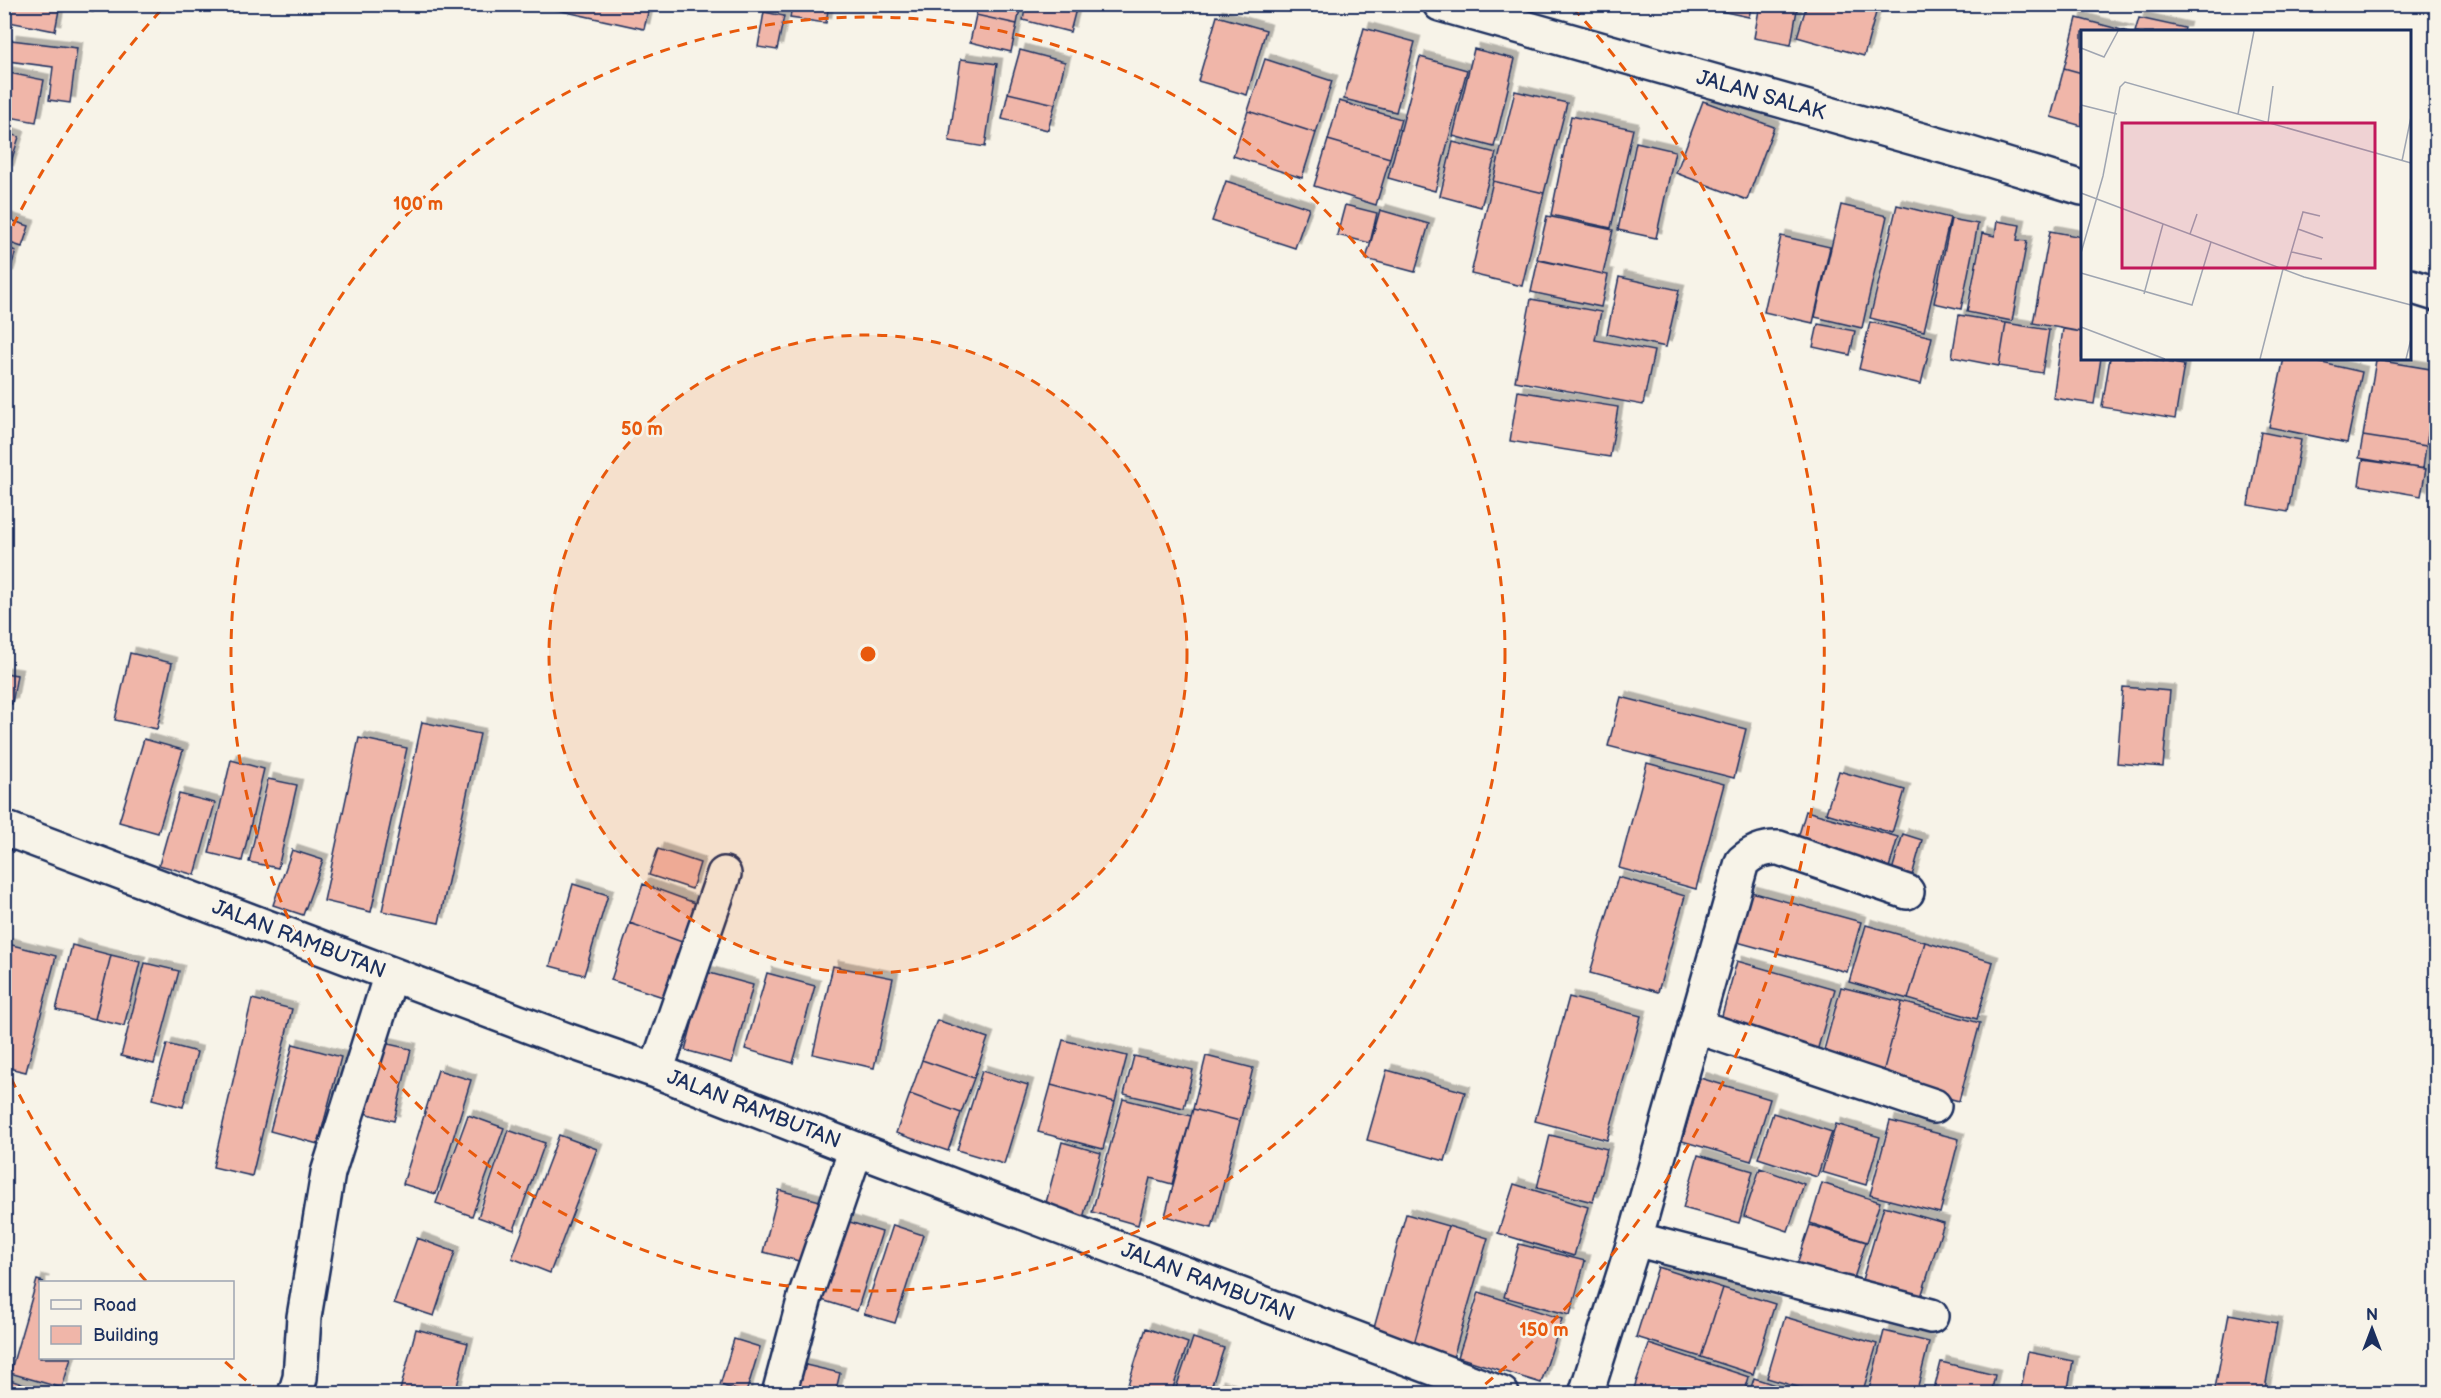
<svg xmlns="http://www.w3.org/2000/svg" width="2441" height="1398" font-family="'Balsamiq Sans',sans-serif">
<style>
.building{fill:#f0b6a9;stroke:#1b2f5e;stroke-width:1.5;filter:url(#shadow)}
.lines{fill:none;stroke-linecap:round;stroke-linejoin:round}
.minor-casing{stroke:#1b2f5e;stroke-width:38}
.minor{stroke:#f7f3e8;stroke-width:33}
.ring{fill:none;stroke:#e8590c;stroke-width:3;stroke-dasharray:10 8}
.labels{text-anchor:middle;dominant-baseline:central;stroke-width:5;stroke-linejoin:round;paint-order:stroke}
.street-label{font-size:21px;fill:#1b2f5e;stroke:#f7f3e8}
.inset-road{fill:none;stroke:#9fa5b1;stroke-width:1.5}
.view{fill:#c2185b;fill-opacity:0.15;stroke:#c2185b;stroke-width:3}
.inset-edge{fill:none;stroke:#1b2f5e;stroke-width:3}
.centre{fill:#e8590c;stroke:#f7f3e8;stroke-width:3}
.ring-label{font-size:18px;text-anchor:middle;font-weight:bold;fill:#e8590c;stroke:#f7f3e8;stroke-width:5;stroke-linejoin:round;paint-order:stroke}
</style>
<defs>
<filter id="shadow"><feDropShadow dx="5.5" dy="-5.5" stdDeviation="0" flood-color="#0004"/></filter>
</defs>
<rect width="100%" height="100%" fill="#f7f3e8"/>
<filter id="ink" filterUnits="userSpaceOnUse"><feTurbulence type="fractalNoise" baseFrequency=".0167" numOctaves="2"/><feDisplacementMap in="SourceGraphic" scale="12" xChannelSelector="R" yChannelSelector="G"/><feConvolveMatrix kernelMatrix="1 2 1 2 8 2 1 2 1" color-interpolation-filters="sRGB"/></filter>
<g filter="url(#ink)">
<path class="building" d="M4,4h28l27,6 -4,21 -51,-10z
M55,4h40l-2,8z
M530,4h120l-6,25z
M792,4h37l-3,19 -36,-5z
M978,4h43l-4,20 -41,-9z
M1026,4h31l19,5 -6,23 -47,-12z
M1703,4h49l-3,13 -47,-10z
M1760,4h38l-7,41 -37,-7z
M1807,4h53l17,5 -13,47 -67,-19z
M764,12l20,4 -7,34 -19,-3z
M976,15l41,9 -6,28 -41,-10z
M1217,16l49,14 -19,65 -49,-14z
M2077,18l52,14h-47v41l-18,-5z
M2139,18l46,10 -1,4h-49z
M1364,28l51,14 -19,70 -52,-13z
M11,40l66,8 -7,55 -21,-3 4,-33 -45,-6z
M1474,49l41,10 -21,88 -41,-11z
M1020,50l45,12 -10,42 -47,-11z
M1420,57l47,13 -32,121 -47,-13z
M961,59l36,5 -12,83 -36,-6z
M1265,59l67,22 -16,52 -68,-22z
M2064,68l18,5v53l-31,-9z
M4,72l40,8 -8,42 -32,-6z
M1515,91l52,12 -23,90 -51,-12z
M1008,93l47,11 -7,26 -46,-11z
M1339,101l62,18 -11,39 -62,-18z
M1703,101l71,26 -27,73 -71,-27z
M1248,111l68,22 -14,45 -69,-22z
M1571,116l62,13 -22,99 -60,-13z
M4,132l15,5 -11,34 -4,-1z
M1328,140l62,18 -14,47 -62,-19z
M1453,142l43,11 -15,54 -41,-11z
M1636,142l39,9 -19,87 -38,-8z
M1226,181l83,27 -14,40 -83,-27z
M1493,181l51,12 -22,93 -51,-12z
M1345,205l32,8 -7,30 -33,-8z
M1841,205l46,11 -25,112 -47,-11z
M1897,205l53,13 -26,113 -54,-13z
M1380,210l49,14 -14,48 -49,-13z
M1547,216l66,14 -10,44 -66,-15z
M4,218l25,8 -7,21 -18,-6z
M1951,219l27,5 -17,85 -27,-6z
M1997,221l23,4 -3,15 10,1 -15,80 -45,-9 15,-79 13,3z
M2050,231l32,6v95l-49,-9z
M1781,236l49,11 -17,76 -49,-11z
M4,247l12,4 -8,25 -4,-1z
M1538,260l70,15 -7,32 -70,-15z
M1619,277l60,13 -13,57 -59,-13z
M1531,299l70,13 -6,28 59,11 -11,54 -128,-24z
M1959,315l47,8 -7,43 -47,-9z
M1870,322l62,15 -11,47 -62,-15z
M2006,323l43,7 -7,43 -43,-7z
M1818,324l37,7 -5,24 -37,-8z
M2063,329l19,3v26h19l-7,46 -41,-6z
M2110,358h33l41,7 -9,54 -73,-12z
M2284,358h16l62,14 -15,71 -78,-16z
M2376,360l60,10v17l-10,59 -63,-10z
M1518,391l100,16 -8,50 -100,-16z
M2261,432l40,8 -13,72 -40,-7z
M2363,436l63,10 -3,23 -64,-11z
M2363,460l63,9 -5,27 -62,-11z
M130,653l42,10 -15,66 -42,-9z
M4,673l13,2 -5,29 -8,-1z
M2123,687l47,4 -7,76 -46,-4z
M1621,697l125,32 -12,49 -126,-32z
M422,722l58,12 -41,189 -57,-12z
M359,738l48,10 -36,164 -47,-11z
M144,739l39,11 -25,83 -39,-11z
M231,760l33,9 -22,92 -33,-8z
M1647,763l77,21 -28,105 -77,-21z
M1839,771l66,19 -13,43 -66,-20z
M268,779l29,6 -19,83 -29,-6z
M179,794l36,9 -20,72 -36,-10z
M1806,811l92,26 -12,41 -92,-27z
M1903,834l19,6 -12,43 -20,-6z
M658,849l42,14 -8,26 -43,-14z
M292,850l31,10 -20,55 -30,-10z
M1618,877l67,19 -27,96 -68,-19z
M573,884l35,11 -24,80 -34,-9z
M643,884l52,19 -13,39 -52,-19z
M1751,892l110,30 -14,50 -110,-30z
M630,923l52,19 -19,55 -52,-17z
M1866,925l59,17 -17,57 -59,-17z
M1925,942l68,20 -16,57 -69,-20z
M4,943l52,13 -30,116 -22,-5z
M72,945l39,10 -16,64 -39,-9z
M111,955l29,7 -16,64 -29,-7z
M1737,961l98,28 -20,69 -97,-28z
M145,963l34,8 -25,93 -33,-8z
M833,966l60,12 -19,90 -61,-14z
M706,972l47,13 -21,78 -47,-13z
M767,973l48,13 -22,77 -48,-14z
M1841,987l61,15 -21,78 -61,-15z
M1569,997l72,19 -34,124 -72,-19z
M252,999l40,10 -40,167 -39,-9z
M1902,1002l78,21 -21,78 -78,-21z
M937,1020l51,18 -14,40 -52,-18z
M370,1040l41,9 -17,72 -41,-11z
M1063,1040l64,16 -12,46 -64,-17z
M167,1044l30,8 -14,55 -31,-8z
M293,1044l48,13 -23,87 -48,-13z
M1134,1056l59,14 -9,38 -60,-14z
M1206,1056l47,12 -13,53 -47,-12z
M922,1060l52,18 -13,35 -51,-19z
M438,1070l33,10 -35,114 -33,-10z
M1387,1070l78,22 -20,69 -78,-21z
M982,1071l46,14 -24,79 -47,-14z
M1700,1078l70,21 -19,62 -69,-20z
M1051,1085l64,17 -12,47 -65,-17z
M910,1094l51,19 -13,38 -52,-18z
M1123,1099l68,17 -19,68 -22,-6 -12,47 -46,-13z
M1193,1109l47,12 -28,107 -47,-12z
M1773,1113l59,19 -15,45 -59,-19z
M468,1115l36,13 -32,88 -36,-13z
M1890,1121l69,18 -19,74 -70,-18z
M1836,1124l44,13 -14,48 -44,-13z
M508,1130l37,13 -31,87 -36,-13z
M559,1135l38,14 -47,124 -38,-15z
M1550,1135l57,14 -14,53 -56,-14z
M1062,1142l39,11 -21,76 -38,-11z
M1698,1155l55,16 -14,52 -56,-15z
M1760,1168l44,16 -16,47 -44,-15z
M1822,1183l58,19 -13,40 -57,-19z
M1514,1184l74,23 -14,49 -76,-23z
M779,1190l41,11 -17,61 -40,-10z
M1884,1206l60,17 -23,74 -59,-17z
M1406,1214l42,12 -35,121 -41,-12z
M837,1218l45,14 -25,79 -45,-14z
M893,1225l30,10 -28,88 -31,-9z
M1810,1225l56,17 -13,39 -56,-17z
M1448,1226l40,12 -35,120 -40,-11z
M417,1238l38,14 -21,64 -40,-13z
M1519,1244l66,17 -15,54 -66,-18z
M1658,1267l65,21 -22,69 -65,-20z
M37,1280l7,2h-4v76h31l-9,30 -52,-15z
M1723,1288l52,16 -22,70 -52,-17z
M1479,1292l83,27 -21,64 -83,-26z
M2229,1314l48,9 -13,71h-50z
M1785,1317l92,27 -15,50h-41l-54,-16z
M1146,1328l42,15 -17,51h-46z
M416,1329l52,14 -13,51h-56z
M1884,1331l45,11 -13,52h-48z
M1193,1338l31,10 -15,46h-35z
M734,1339l26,8 -14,46 -26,-8z
M1649,1344l100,33 -5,17h-112z
M2028,1352l45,9 -6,33h-47z
M793,1362l47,11 -5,21h-49z
M1941,1362l54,13 -4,19h-58z
M4,1378l47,16h-47z
M1754,1378l48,16h-53z
M1218,1386l26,8h-28z"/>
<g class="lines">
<g class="minor-casing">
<path id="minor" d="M1440,4l524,148 118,36
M2410,286l26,8
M4,828l565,213 87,30 200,78 646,245
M1695,1026l239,80
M656,1071l68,-197
M1635,1239l296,77
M295,1394l5,-16 4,-61 24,-144 63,-199
M779,1394l26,-97 51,-148
M1586,1394l49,-155 107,-377c11,-10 22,-15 37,-14l128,44"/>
</g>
<use href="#minor" class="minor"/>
</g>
</g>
<circle cx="868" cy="654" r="319" fill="#e8590c" fill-opacity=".12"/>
<g class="ring">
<circle cx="868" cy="654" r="319"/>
<circle cx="868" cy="654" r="637"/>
<path d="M260 1392A956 956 0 0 1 222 1359M146 1281A956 956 0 0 1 5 1066M5 242A956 956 0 0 1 163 8M1573 8A956 956 0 0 1 1476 1392"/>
</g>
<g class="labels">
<g class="street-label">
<text transform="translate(1761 95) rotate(16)">JALAN SALAK</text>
<text transform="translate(299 939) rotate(21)">JALAN RAMBUTAN</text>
<text transform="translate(754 1109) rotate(21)">JALAN RAMBUTAN</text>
<text transform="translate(1208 1282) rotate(21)">JALAN RAMBUTAN</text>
</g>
</g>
<g transform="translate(2081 30)">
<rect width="330" height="330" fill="#f7f3e8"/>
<path class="inset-road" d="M0,18l23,9 14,-26M0,75l36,9M157,84l16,-83M187,93l5,-37M321,131l9,-44M0,163l223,84 107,28M217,199l25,9M109,204l7,-20M211,222l30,7M0,223l22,-77 17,-89 5,-5 286,81M205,240l17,-58 17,4M0,243l111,32 19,-63M63,264l19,-70M0,297l84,32M179,329l23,-90M325,329l5,-20"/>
<path class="view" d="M41,93h253v145h-253z"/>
<rect width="330" height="330" class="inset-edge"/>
</g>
<circle cx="868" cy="654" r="9" class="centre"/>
<g class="ring-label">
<text x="418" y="210">100 m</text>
<text x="642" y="435">50 m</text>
<text x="1544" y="1336">150 m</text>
</g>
<rect width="2441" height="1398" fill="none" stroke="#f7f3e8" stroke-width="24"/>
<rect x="12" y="12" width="2417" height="1374" fill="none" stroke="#1b2f5e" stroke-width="2" filter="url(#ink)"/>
<rect x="39" y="1281" width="195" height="78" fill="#f7f3e8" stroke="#9fa5b1" stroke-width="1.5"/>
<rect x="51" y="1300" width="30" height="9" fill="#f7f3e8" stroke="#9fa5b1" stroke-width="1.5"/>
<text x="93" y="1311" font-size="18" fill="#1b2f5e">Road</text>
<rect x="51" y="1326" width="30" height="18" fill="#f0b6a9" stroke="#9fa5b1" stroke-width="1.5"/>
<text x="93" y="1341" font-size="18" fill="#1b2f5e">Building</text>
<g transform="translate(2372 1329)" stroke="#f7f3e8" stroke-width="4.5" paint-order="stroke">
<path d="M0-4.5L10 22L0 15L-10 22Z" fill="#1b2f5e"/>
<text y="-9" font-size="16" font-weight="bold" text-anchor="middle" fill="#1b2f5e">N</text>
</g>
</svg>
